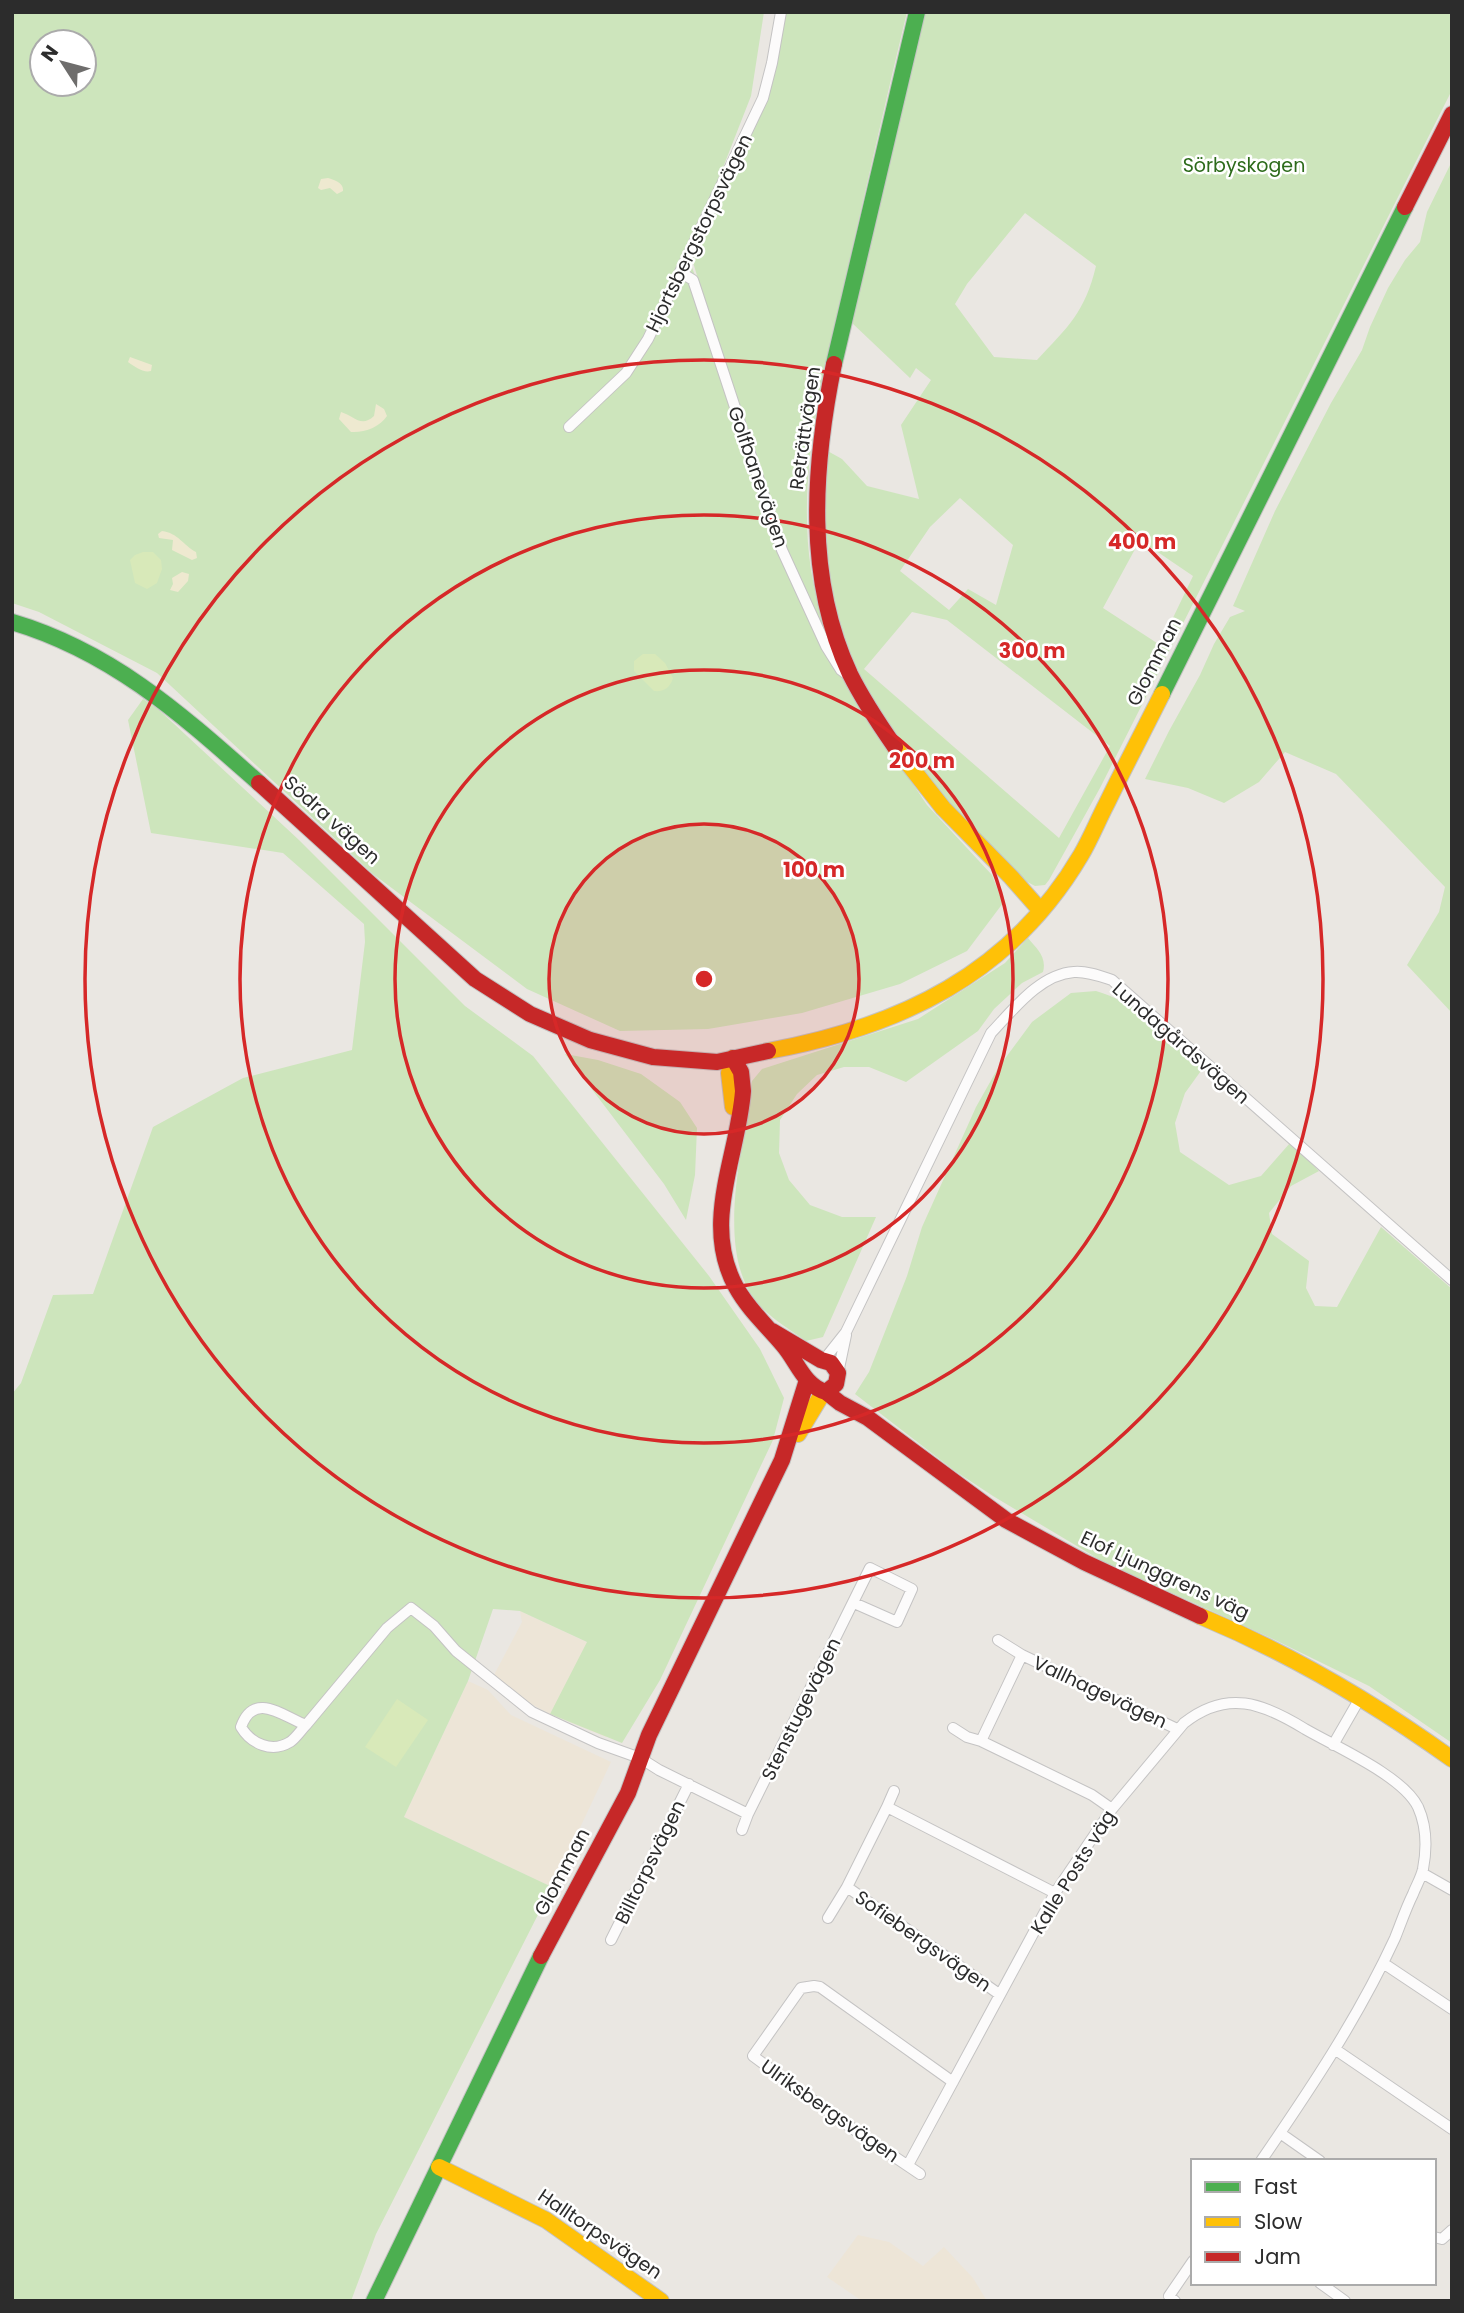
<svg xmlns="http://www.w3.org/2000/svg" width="1464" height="2313" font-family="Poppins,sans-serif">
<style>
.education{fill:#ede5d7}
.green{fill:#cde5bc;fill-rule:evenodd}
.sand{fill:#eee9d0}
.pitch{fill:#d8e9b9}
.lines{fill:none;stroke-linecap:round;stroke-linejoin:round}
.street-casing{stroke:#c4c3c3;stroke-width:12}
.fast-casing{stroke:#c4c3c3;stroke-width:18}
.slow-casing{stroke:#c4c3c3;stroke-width:18}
.jam-casing{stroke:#c4c3c3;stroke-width:18}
.street{stroke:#fcfbfb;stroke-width:10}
.fast{stroke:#4caf50;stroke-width:16}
.slow{stroke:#ffc107;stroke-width:16}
.jam{stroke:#c62828;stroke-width:16}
.ring{fill:none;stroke:#d62828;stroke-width:3.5}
.labels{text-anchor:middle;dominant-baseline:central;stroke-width:5;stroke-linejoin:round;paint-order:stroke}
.park-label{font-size:19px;fill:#2d6b1b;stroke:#fff}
.street-label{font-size:19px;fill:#2c2c2c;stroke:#fff}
.centre{fill:#d62828;stroke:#fff;stroke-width:3.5}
.ring-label{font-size:21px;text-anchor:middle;font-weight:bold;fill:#d62828;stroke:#fff;stroke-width:5;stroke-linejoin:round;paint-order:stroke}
</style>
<rect width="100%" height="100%" fill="#eae7e2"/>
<path class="education" d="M520,1611l90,42 -4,84 -56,-23 -19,-10 -37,-29 28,-53z
M468,1681l20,9 23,25 100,47 -59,125 -148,-70z
M858,2235l31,7 34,24 21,-19 29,31 14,23h-125l-35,-24z"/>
<path class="green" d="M12,12h752l-13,84 -63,161 17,45 -13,-43 51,-107 27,-69 13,-71h124c-21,86 -40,173 -60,259 -22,97 -51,199 -36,299 5,32 18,62 29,91l-14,-7 101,151 65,70 11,28 -36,48 -67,33 -98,29 -94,16 -88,2 -93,-42 -154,-115 -216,-201 -118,-61 -27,-9zM42,42h42v42h-42z
M922,12h530v78l-352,698 -51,92 -4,5 -10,1 -15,-8 -68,-67 -72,-90 -41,-87 -18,-110 3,-75 18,10 25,27 52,13 -18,-74 30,-45 -15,-12 -6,10 -59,-56zM1025,213l71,53c-11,46 -28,61 -59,94l-43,-3 -39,-53 12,-20zM960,498l53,47 -17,60 -28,-16 -19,21 -49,-39 30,-44zM1140,540l53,36 -33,69 -57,-37zM912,612l35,8 163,126 -51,92 -195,-169z
M1452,161v852l-45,-48 32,-53 6,-25 -109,-113 -51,-22 -26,30 -35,21 -36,-15 -43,-9 24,-48 31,-56 14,-31 16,-27 15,-6 -12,-5 42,-95 56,-108 31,-53 8,-23 18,-39 17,-28 15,-18 7,-30z
M143,699l16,11 140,130 166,166 68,50 176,220 51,73 24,49 -11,42 -113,240 -38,63 -72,-29 37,-72 -67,-31 -27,-2 -25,72 -64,136 148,70 -176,347 -25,67h-339v-907l9,-11 32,-88 40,-1 60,-167 90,-49 109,-28 13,-108 -1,-18 -81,-71 -132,-20 -23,-113z
M1028,938c9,11 19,19 15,34l-21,11 -28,26 -16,22 -72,51 -37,-15h-25l-27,8 -20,19 -17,26 -1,33 10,27 21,25 32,12h34l-53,120 -17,4c-16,-11 -34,-22 -47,-36 -47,-54 -14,-160 -7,-224l10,-12 156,-50 87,-56z
M1096,991c42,12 76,47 107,77l-18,25 -10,30 5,29 49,33 32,-9 29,-33 29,28 -28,15 -22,27 3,21 37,27 -3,27 9,18 22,1 44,-80 71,62v454l-83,-57 -96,-47 -171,-78 -109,-65 -38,-25 -100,-77 14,-22 38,-96 15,-49 54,-120 22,-39 34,-46 39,-29z
M565,1054l33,6 43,14 39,28 17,26 -2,47 -9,45 -22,-36z"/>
<path class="sand" d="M328,178c7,2 16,5 15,13l-6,3 -7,-6 -9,2 -3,-2 3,-9z
M130,357l22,8 -1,6c-8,2 -16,-4 -23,-9z
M376,404l8,5 3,7c-7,11 -23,17 -36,16l-12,-13 2,-7c13,4 20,16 33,4z
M162,531c16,2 21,14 34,21l1,6 -5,2 -20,-10 1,-10 -14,-2 -1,-4z
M182,572l7,2 -1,7 -10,11 -8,-2 3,-6 -1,-6z"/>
<path class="pitch" d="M143,552h10l8,8 1,9 -5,14 -10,6 -12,-6 -5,-23 5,-5z
M643,654h12l10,9 8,15c-3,10 -9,14 -19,13l-20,-20v-10z
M397,1699l31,21 -32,47 -31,-20z"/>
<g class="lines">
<g class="street-casing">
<path id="street" d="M680,272l13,8 4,12 85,258 44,96 15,24 4,3
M569,427l57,-54 22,-34 115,-241 9,-35 9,-51
M823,1361l23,-29 145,-299c22,-23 49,-59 83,-61 13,-1 26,4 38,8l340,300
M838,1373l8,-38
M998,1640l24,15
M306,1725c-5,5 -10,13 -16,17 -18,11 -39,2 -49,-15 13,-37 43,-10 65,-2l81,-97 24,-20 23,18 22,25 76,61 66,31 42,15 19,12 89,44 122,-246 42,21 -15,33 -43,-19
M953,1728l14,9 14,4
M1333,1745l27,-47
M887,1807l7,-16
M1112,1809l-20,-14 -111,-54 41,-86 155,74
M742,1830l6,-16
M1422,1873l30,17
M828,1918l19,-31
M611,1940l78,-156
M1383,1963l69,46
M999,1994l-152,-107 40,-80 168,86
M1336,2050l116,79
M1280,2133l40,28
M908,2165l147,-272 57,-84 72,-86c43,-34 79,-20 121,6 31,18 98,47 113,78 9,20 9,41 5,62 -2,9 -7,17 -10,25 -7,14 -12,29 -18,44 -37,80 -84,150 -134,223
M920,2174l-80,-54 -87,-64 48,-68 13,-2 6,1 133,95
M1434,2237l8,2 10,-9
M1320,2283l25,18
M1175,2301l-6,-5 24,-35"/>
</g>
<g class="fast-casing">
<path id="fast" d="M834,364l83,-352
M12,622c101,30 170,93 247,161
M1162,694l243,-487
M374,2301l167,-345"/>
</g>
<g class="slow-casing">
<path id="slow" d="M895,747l48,61 68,69 30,34
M768,1051c132,-24 243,-77 313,-196 10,-17 17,-35 26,-52 18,-37 37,-73 55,-109
M733,1058l-4,15 4,34
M798,1434l26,-43
M1200,1616c89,37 174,87 252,143
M439,2167l107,53 115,81"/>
</g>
<g class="jam-casing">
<path id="jam" d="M1405,207l47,-93
M834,364c-21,102 -29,214 16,310 13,26 29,50 45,73
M259,783l216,196 55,35 60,26 63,17 64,5 51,-11
M733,1058l8,14 2,19c-5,66 -42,132 -7,196 12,22 31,39 47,58 14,16 21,41 43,47l10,-8 2,-11 -7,-10 -10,-3 -49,-29
M826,1392l14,11 28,15 138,102 78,42 116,54
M541,1956l87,-163 21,-58 133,-275 25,-80"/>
</g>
<use href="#street" class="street"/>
<use href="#fast" class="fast"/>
<use href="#slow" class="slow"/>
<use href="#jam" class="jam"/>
</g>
<circle cx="704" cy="979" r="155" fill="#d62828" fill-opacity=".12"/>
<g class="ring">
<circle cx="704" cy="979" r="155"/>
<circle cx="704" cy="979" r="309"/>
<circle cx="704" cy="979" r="464"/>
<circle cx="704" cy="979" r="619"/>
</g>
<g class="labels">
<g class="park-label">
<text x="1244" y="165">Sörbyskogen</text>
</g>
<g class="street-label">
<text transform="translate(699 233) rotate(-64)">Hjortsbergstorpsvägen</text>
<text transform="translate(805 428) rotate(-82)">Reträttvägen</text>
<text transform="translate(758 477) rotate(71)">Golfbanevägen</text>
<text transform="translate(1154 662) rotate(-63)">Glomman</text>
<text transform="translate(332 820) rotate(42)">Södra vägen</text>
<text transform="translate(1181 1043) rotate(41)">Lundagårdsvägen</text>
<text transform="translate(1165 1575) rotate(25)">Elof Ljunggrens väg</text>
<text transform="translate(1100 1692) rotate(25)">Vallhagevägen</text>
<text transform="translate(801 1709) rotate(-64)">Stenstugevägen</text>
<text transform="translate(650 1862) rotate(-64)">Billtorpsvägen</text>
<text transform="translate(562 1872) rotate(-62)">Glomman</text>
<text transform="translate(1073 1872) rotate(-58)">Kalle Posts väg</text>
<text transform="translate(923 1941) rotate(35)">Sofiebergsvägen</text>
<text transform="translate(830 2111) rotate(35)">Ulriksbergsvägen</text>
<text transform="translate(600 2234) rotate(34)">Halltorpsvägen</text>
</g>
</g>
<circle cx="704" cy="979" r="10" class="centre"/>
<g class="ring-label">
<text x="1142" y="549">400 m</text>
<text x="1032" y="658">300 m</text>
<text x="922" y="768">200 m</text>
<text x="814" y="877">100 m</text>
</g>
<rect width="1464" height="2313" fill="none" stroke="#2c2c2c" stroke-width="28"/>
<rect x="1191" y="2159" width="245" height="126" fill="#ffffff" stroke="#ababab" stroke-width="2"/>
<rect x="1205" y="2182" width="35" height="10" fill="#4caf50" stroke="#ababab" stroke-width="2"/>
<text x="1254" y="2194" font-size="21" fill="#2c2c2c">Fast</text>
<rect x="1205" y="2217" width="35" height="10" fill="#ffc107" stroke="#ababab" stroke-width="2"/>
<text x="1254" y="2229" font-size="21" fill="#2c2c2c">Slow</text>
<rect x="1205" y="2252" width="35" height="10" fill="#c62828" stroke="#ababab" stroke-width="2"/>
<text x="1254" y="2264" font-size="21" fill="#2c2c2c">Jam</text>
<g transform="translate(63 63) rotate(306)"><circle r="33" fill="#ffffff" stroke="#ababab" stroke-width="2"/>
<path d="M0-5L12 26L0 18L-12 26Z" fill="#6e6d6c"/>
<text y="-10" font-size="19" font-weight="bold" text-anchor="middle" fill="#2c2c2c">N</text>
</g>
</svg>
